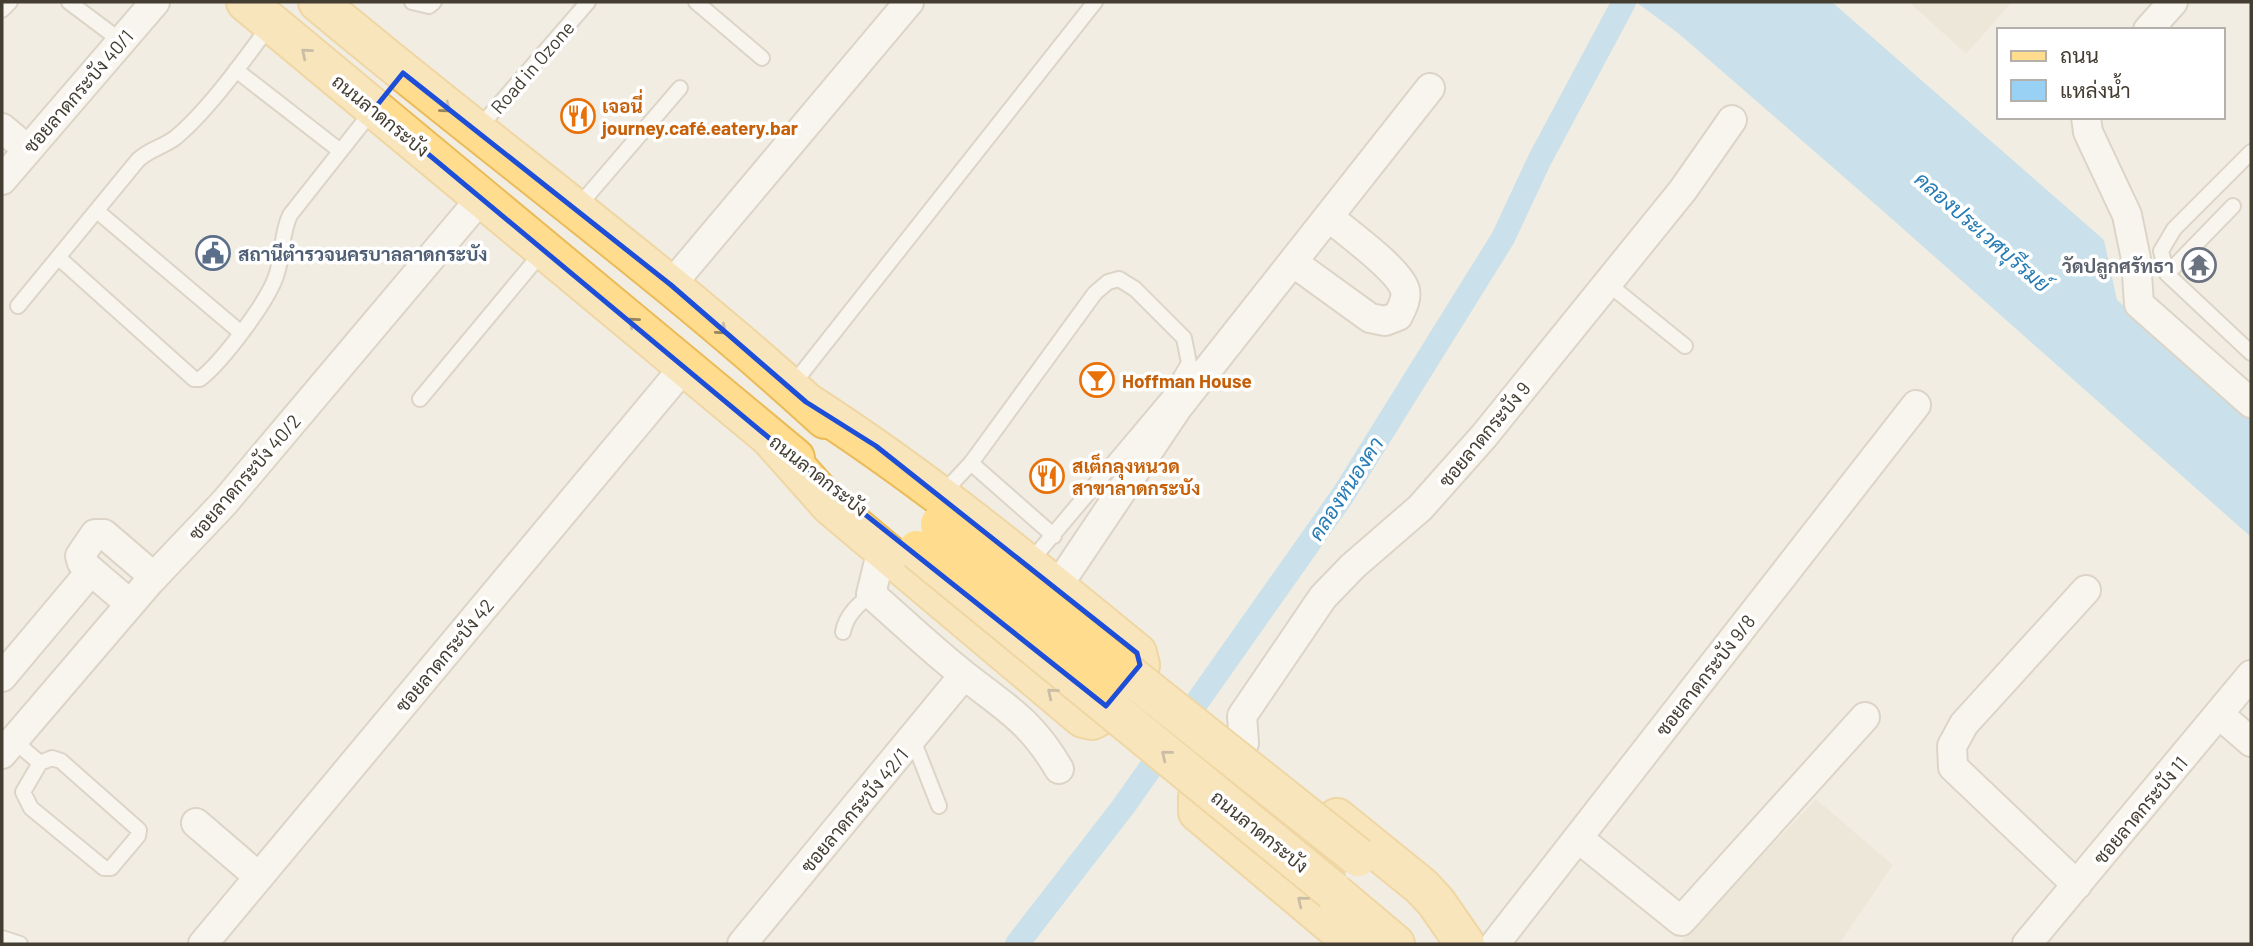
<svg xmlns="http://www.w3.org/2000/svg" width="2253" height="946" font-family="Barlow,Sarabun,sans-serif">
<style>
.residential{fill:#e7dfd0}
.water{fill:#99d1f4}
.lines{fill:none;stroke-linecap:round;stroke-linejoin:round}
.canal{stroke:#99d1f4;stroke-width:24}
.lane-casing{stroke:#c1b7a7;stroke-width:18}
.street-casing{stroke:#c1b7a7;stroke-width:32}
.primary-casing{stroke:#eabb58;stroke-width:42}
.lane{stroke:#fff;stroke-width:14}
.street{stroke:#fff;stroke-width:28}
.primary{stroke:#ffdc8e;stroke-width:38}
.primary-bridge-casing{stroke:#eabb58;stroke-width:42;stroke-linecap:butt}
.primary-bridge{stroke:#ffdc8e;stroke-width:38}
.oneway{stroke:#98855b}
.marked{fill:none;stroke:#1d4ed8;stroke-width:5;stroke-linejoin:round}
.labels{text-anchor:middle;dominant-baseline:central;stroke-width:7;stroke-linejoin:round;paint-order:stroke}
.street-label{font-size:19px;fill:#443d32;stroke:#fff}
.food-label{font-size:19px;font-weight:bold;fill:#c56008;stroke:#fff;text-anchor:start}
.service-label{font-size:19px;font-weight:bold;fill:#4e5e75;stroke:#fff;text-anchor:start}
.worship-label{font-size:19px;font-weight:bold;fill:#5b616d;stroke:#fff;text-anchor:end}
.water-label{font-size:21px;font-style:italic;fill:#267cb5;stroke:#fff}
</style>
<rect width="100%" height="100%" fill="#f2ede2"/>
<path class="residential" d="M1909,2h103l-46,52z
M1816,799l77,66 -54,79h-161z"/>
<path class="water" d="M1636,2h196l272,238 13,60 134,116v121l-368,-326 -205,-178z"/>
<g class="lines">
<path class="canal" d="M1017,944l106,-137 220,-312 160,-257 37,-79 84,-157"/>
<g class="lane-casing">
<path id="lane" d="M69,2l52,39
M412,2l17,4 5,-4
M696,2l66,56
M2,10l8,-8
M236,70l103,80
M477,130l111,-128
M2251,152l-77,77 -13,22 6,23 84,79
M576,209l104,-121
M97,211l143,121
M59,258l135,121h6c22,-17 70,-80 77,-106 6,-19 4,-39 13,-58l83,-105
M2167,274l66,-68
M1607,283l78,63
M18,306l120,-146c12,-11 25,-13 37,-22 32,-26 70,-79 95,-113
M790,388l305,-386
M420,399l124,-149
M971,463l83,73
M941,495l30,-32 124,-170 13,-11 11,-3 16,10 49,49 5,25 -20,34 -139,165
M843,632c3,-17 15,-27 28,-38
M13,740l27,23 12,-5 9,3 78,69 -1,6 -27,32h-7l-73,-60 -8,-16 17,-29
M913,740l26,66
M2,938l18,6"/>
</g>
<g class="street-casing">
<path id="street" d="M2148,30l25,-28
M2086,117l2,15 39,83 9,44 3,45 112,99
M2,128l26,22
M2,180l153,-178
M1294,263l76,55 15,3 13,-5c4,-8 9,-17 7,-26 -6,-21 -59,-58 -76,-73
M671,285l238,-283
M882,549l-11,45c31,27 61,56 93,81 42,33 67,46 95,94
M1057,587l121,-180 252,-319
M130,604l-48,-41 -2,-7 15,-22h9l50,43
M2,677l89,-106
M2220,715l31,27
M1244,743l-2,-27 81,-119 30,-31 67,-58 64,-72 199,-246 49,-70
M2,754l148,-173 74,-78 258,-306
M196,823l63,54
M1578,838l103,83 184,-204
M2077,885l-124,-118 -1,-21 12,-22 122,-134
M203,944l482,-578
M742,944l222,-269
M1495,944l421,-539
M2027,944l224,-269"/>
</g>
<g class="primary-casing">
<path id="primary" d="M246,2l549,456
M318,2c168,141 346,269 507,417
M774,442l57,64 252,212 9,2 4,-2 44,-53 -3,-12c-107,-88 -214,-176 -331,-251
M1227,761l-29,36v15l157,132
M1337,818l84,68 15,16 29,42
M1338,896l57,48"/>
</g>
<use href="#lane" class="lane"/>
<use href="#street" class="street"/>
<use href="#primary" class="primary"/>
<g class="primary-bridge-casing">
<path id="primary-bridge" d="M940,524l418,333
M917,550l416,341"/>
</g>
<use href="#primary-bridge" class="primary-bridge"/>
</g>
<defs><path id="oneway-chevron" d="M-2-3.5L2.5 0L-2 3.5" fill="none" stroke-width="1.6" stroke-linecap="round" stroke-linejoin="round" transform="scale(1.75)"/></defs>
<g class="oneway">
<use href="#oneway-chevron" transform="translate(306 53) rotate(-140)"/>
<use href="#oneway-chevron" transform="translate(446 108) rotate(39)"/>
<use href="#oneway-chevron" transform="translate(633 322) rotate(-140)"/>
<use href="#oneway-chevron" transform="translate(722 330) rotate(41)"/>
<use href="#oneway-chevron" transform="translate(1052 693) rotate(-140)"/>
<use href="#oneway-chevron" transform="translate(1166 755) rotate(-141)"/>
<use href="#oneway-chevron" transform="translate(1302 901) rotate(-141)"/>
</g>
<path d="M0 0H2253V946H0ZM403,73l268,212 135,117 70,44 261,207 3,12 -34,41 -332,-264 -400,-333z" fill="#f2ede2" fill-opacity=".55" fill-rule="evenodd"/>
<path class="marked" d="M403,73l268,212 135,117 70,44 261,207 3,12 -34,41 -332,-264 -400,-333z"/>
<defs>
<g id="restaurant-ring" transform="scale(1.75)"><circle r="9.5" fill="#fff" stroke="#e8710a" stroke-width="1.5"/><path d="M-5-6h1v4h1v-4h1v4h1v-4h1v5L-1.5 .5V6h-2V.5L-5-1ZM5-6V6H3V1.5H1.5Q1.5-4 5-6Z" fill="#e8710a"/></g>
<g id="civic-ring" transform="scale(1.75)"><circle r="9.5" fill="#fff" stroke="#5c6f8a" stroke-width="1.5"/><path d="M-.6-6.5H3V-4.5H.6V-3L4-1V1h2V6H-6V1h2V-1L-.6-3ZM-1.2 2.5V6h2.4V2.5Z" fill="#5c6f8a"/></g>
<g id="temple-ring" transform="scale(1.75)"><circle r="9.5" fill="#fff" stroke="#6b7280" stroke-width="1.5"/><path d="M0-6L5-2H3V0L6.5 2.5H4V6H1.5V3h-3V6H-4V2.5H-6.5L-3 0V-2H-5Z" fill="#6b7280"/></g>
<g id="bar-ring" transform="scale(1.75)"><circle r="9.5" fill="#fff" stroke="#e8710a" stroke-width="1.5"/><path d="M-6-5H6L.8 .8V4.5H3.5V6h-7V4.5H-.8V.8Z" fill="#e8710a"/></g>
</defs>
<g fill-rule="evenodd">
<use href="#restaurant-ring" x="578" y="116"/>
<use href="#civic-ring" x="213" y="253"/>
<use href="#temple-ring" x="2199" y="265"/>
<use href="#bar-ring" x="1097" y="380"/>
<use href="#restaurant-ring" x="1047" y="476"/>
</g>
<g class="labels">
<g class="street-label">
<text transform="translate(532 67) rotate(-49)">Road in Ozone</text>
<text transform="translate(78 91) rotate(-49)">ซอยลาดกระบัง 40/1</text>
<text transform="translate(381 115) rotate(39)">ถนนลาดกระบัง</text>
<text transform="translate(1484 434) rotate(-50)">ซอยลาดกระบัง 9</text>
<text transform="translate(819 475) rotate(38)">ถนนลาดกระบัง</text>
<text transform="translate(244 477) rotate(-49)">ซอยลาดกระบัง 40/2</text>
<text transform="translate(444 655) rotate(-50)">ซอยลาดกระบัง 42</text>
<text transform="translate(1705 675) rotate(-52)">ซอยลาดกระบัง 9/8</text>
<text transform="translate(854 810) rotate(-50)">ซอยลาดกระบัง 42/1</text>
<text transform="translate(2140 810) rotate(-50)">ซอยลาดกระบัง 11</text>
<text transform="translate(1260 831) rotate(39)">ถนนลาดกระบัง</text>
</g>
<g class="food-label">
<text x="602" y="105">เจอนี่<tspan x="602" dy="22">journey.café.eatery.bar</tspan></text>
<text x="1122" y="380">Hoffman House</text>
<text x="1072" y="465">สเต็กลุงหนวด<tspan x="1072" dy="22">สาขาลาดกระบัง</tspan></text>
</g>
<g class="service-label">
<text x="238" y="253">สถานีตำรวจนครบาลลาดกระบัง</text>
</g>
<g class="worship-label">
<text x="2174" y="265">วัดปลูกศรัทธา</text>
</g>
<g class="water-label">
<text transform="translate(1983 231) rotate(41)">คลองประเวศบุรีรมย์</text>
<text transform="translate(1345 488) rotate(-57)">คลองหนองคา</text>
</g>
</g>
<rect width="2253" height="946" fill="none" stroke="#443d32" stroke-width="7"/>
<rect x="1997" y="28" width="228" height="91" fill="#ffffff" stroke="#b4b1ad" stroke-width="2"/>
<rect x="2011" y="51" width="35" height="10" fill="#ffdc8e" stroke="#b4b1ad" stroke-width="2"/>
<text x="2060" y="63" font-size="21" fill="#443d32">ถนน</text>
<rect x="2011" y="80" width="35" height="21" fill="#99d1f4" stroke="#b4b1ad" stroke-width="2"/>
<text x="2060" y="98" font-size="21" fill="#443d32">แหล่งน้ำ</text>
</svg>
